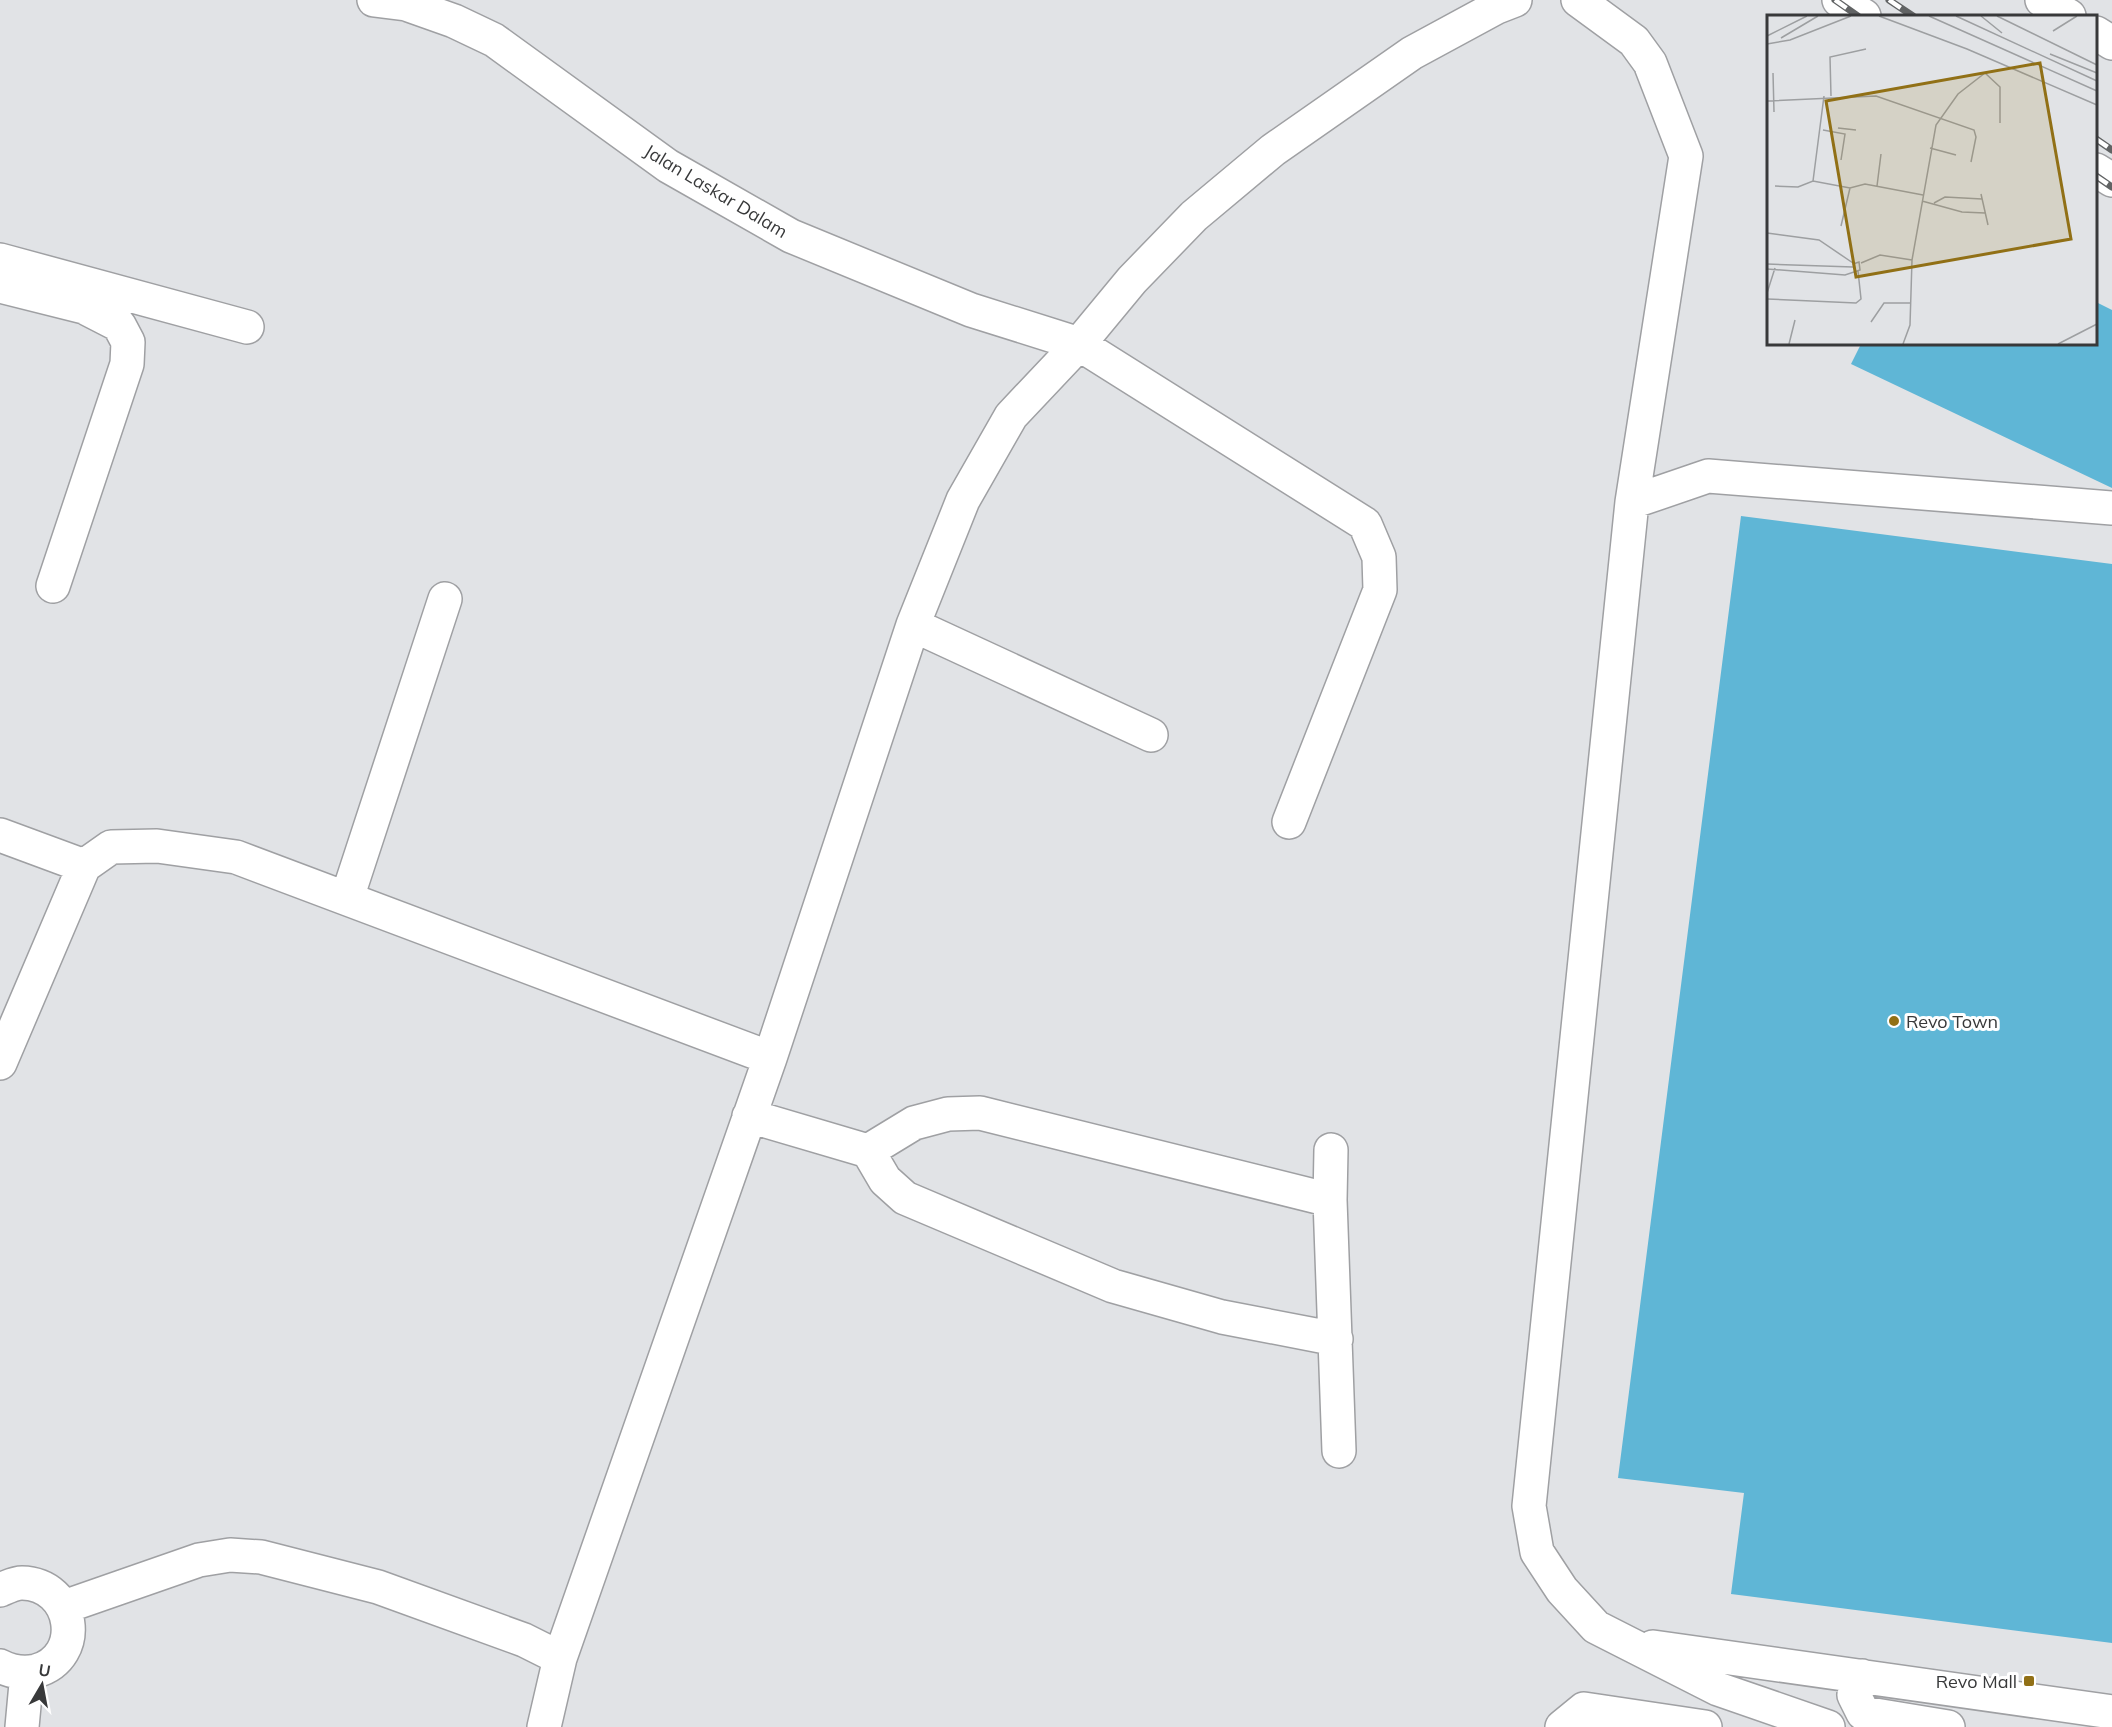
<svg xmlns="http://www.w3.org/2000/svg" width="2112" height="1727" font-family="Mulish,sans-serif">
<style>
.building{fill:#5fb6d6}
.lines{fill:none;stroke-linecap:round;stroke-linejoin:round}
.minor-casing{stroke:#9fa0a3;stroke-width:36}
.highway-casing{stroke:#9fa0a3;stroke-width:36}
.minor{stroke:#fff;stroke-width:33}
.highway{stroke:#fff;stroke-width:33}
.rail-casing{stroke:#616364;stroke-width:7}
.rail{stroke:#fff;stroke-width:4.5;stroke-dasharray:14;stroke-linecap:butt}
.poi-dot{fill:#917016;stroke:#fff;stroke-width:2}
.labels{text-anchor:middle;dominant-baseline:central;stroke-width:6;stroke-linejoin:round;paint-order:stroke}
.street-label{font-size:18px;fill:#38393a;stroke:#fff}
.poi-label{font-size:18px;fill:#38393a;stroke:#fff;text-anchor:start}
.inset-road{fill:none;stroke:#9d9fa1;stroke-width:1.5}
.view{fill:#917016;fill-opacity:0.15;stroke:#917016;stroke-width:3}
.inset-edge{fill:none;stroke:#38393a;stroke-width:3}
</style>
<rect width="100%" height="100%" fill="#e1e3e6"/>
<path class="building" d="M2096,302l16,8v178l-261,-124 10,-20h235z
M1741,516l371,48v1079l-381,-49 13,-101 -126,-15z"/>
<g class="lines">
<g class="minor-casing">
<path id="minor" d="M374,0l32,4 48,17 40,19 174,126 123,70 180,74 108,34 286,180 14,33 1,33 -91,232
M1578,0l56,41 16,22 36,93 -54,346 -103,1004 8,46 25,38 34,37 122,62 110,38
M0,260l247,67
M0,286l84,21 35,18 9,17 -1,22 -74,222
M1632,502l76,-26 404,32
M913,625l238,110
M0,835l84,31 27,-19 46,-1 79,11 534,201
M347,898l98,-299
M0,1063l84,-197
M749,1116l119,35 17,29 20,18 208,88 109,31 114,22
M1331,1150l-1,50 9,251
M868,1151l46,-28 34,-9 32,-1 350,87
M0,1590c7,-3 15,-7 22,-7 53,1 64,74 14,88 -13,3 -24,1 -36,-5
M64,1607l135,-47 31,-5 31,2 117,30 146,53 36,18
M1653,1647l459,65
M1862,1676l-8,19 9,18 85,14
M22,1727l5,-54
M544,1727l16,-69 210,-600 143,-433 50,-125 48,-84 68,-72 53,-64 62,-64 79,-66 139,-97 85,-46 18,-7
M1562,1727l22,-18 121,18"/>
</g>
<g class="highway-casing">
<path id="highway" d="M1839,0l25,16
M2042,0l27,16
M2096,33l16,10
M2096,170l16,10"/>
</g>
<use href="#minor" class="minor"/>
<use href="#highway" class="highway"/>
<g class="rail-casing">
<path id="rail" d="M1835,0l23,16
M1889,0l24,16
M2096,139l16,11
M2096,176l16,11"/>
</g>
<use href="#rail" class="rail"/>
</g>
<g class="poi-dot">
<circle cx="1894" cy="1021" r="6"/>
<rect x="2023" y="1675" width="12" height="12" rx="3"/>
</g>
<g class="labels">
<g class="street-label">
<text transform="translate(716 191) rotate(31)">Jalan Laskar Dalam</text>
</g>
<g class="poi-label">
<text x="1906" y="1021">Revo Town</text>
<text x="2017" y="1681" text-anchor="end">Revo Mall</text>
</g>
</g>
<g transform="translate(1767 15)">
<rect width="330" height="330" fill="#e1e3e6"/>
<path class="inset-road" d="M112,1l88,33 130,56M162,1l168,75M189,1l141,65M214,1l21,17M230,1l100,49M286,16l24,-15M0,21l40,-20M14,23l37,-22M0,29l23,-4 61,-24M283,39l47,19M6,58l1,39M64,81l-1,-39 36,-8M0,86l109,-5 98,34 2,7 -5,25M71,113l18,2M56,115l22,4 -4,26M163,133l26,7M46,166l11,-85M8,171l23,1 15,-6 37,7 15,-4 58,11M110,171l4,-32M214,179l7,31M155,186l40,11 23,1M167,188l11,-6 37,2M74,211l9,-38M0,218l52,7 34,23M94,248l19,-8 32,5M0,249l86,3M0,254l78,6 15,-5 -1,-8 -6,2 2,6M0,278l8,-25M0,284l89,4 5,-4 -3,-28M104,307l13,-19h26M22,329l6,-24M136,329l7,-19 2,-65 24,-135 22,-31 27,-21 15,14v36M291,329l39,-20"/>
<path class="view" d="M273,48l31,176 -215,38 -30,-176z"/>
<rect width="330" height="330" class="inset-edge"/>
</g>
<g transform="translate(42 1685) rotate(10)" stroke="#ffffff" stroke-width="4.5" paint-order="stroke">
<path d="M0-4.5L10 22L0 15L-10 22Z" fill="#38393a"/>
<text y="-9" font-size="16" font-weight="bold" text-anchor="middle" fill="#38393a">U</text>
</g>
</svg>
